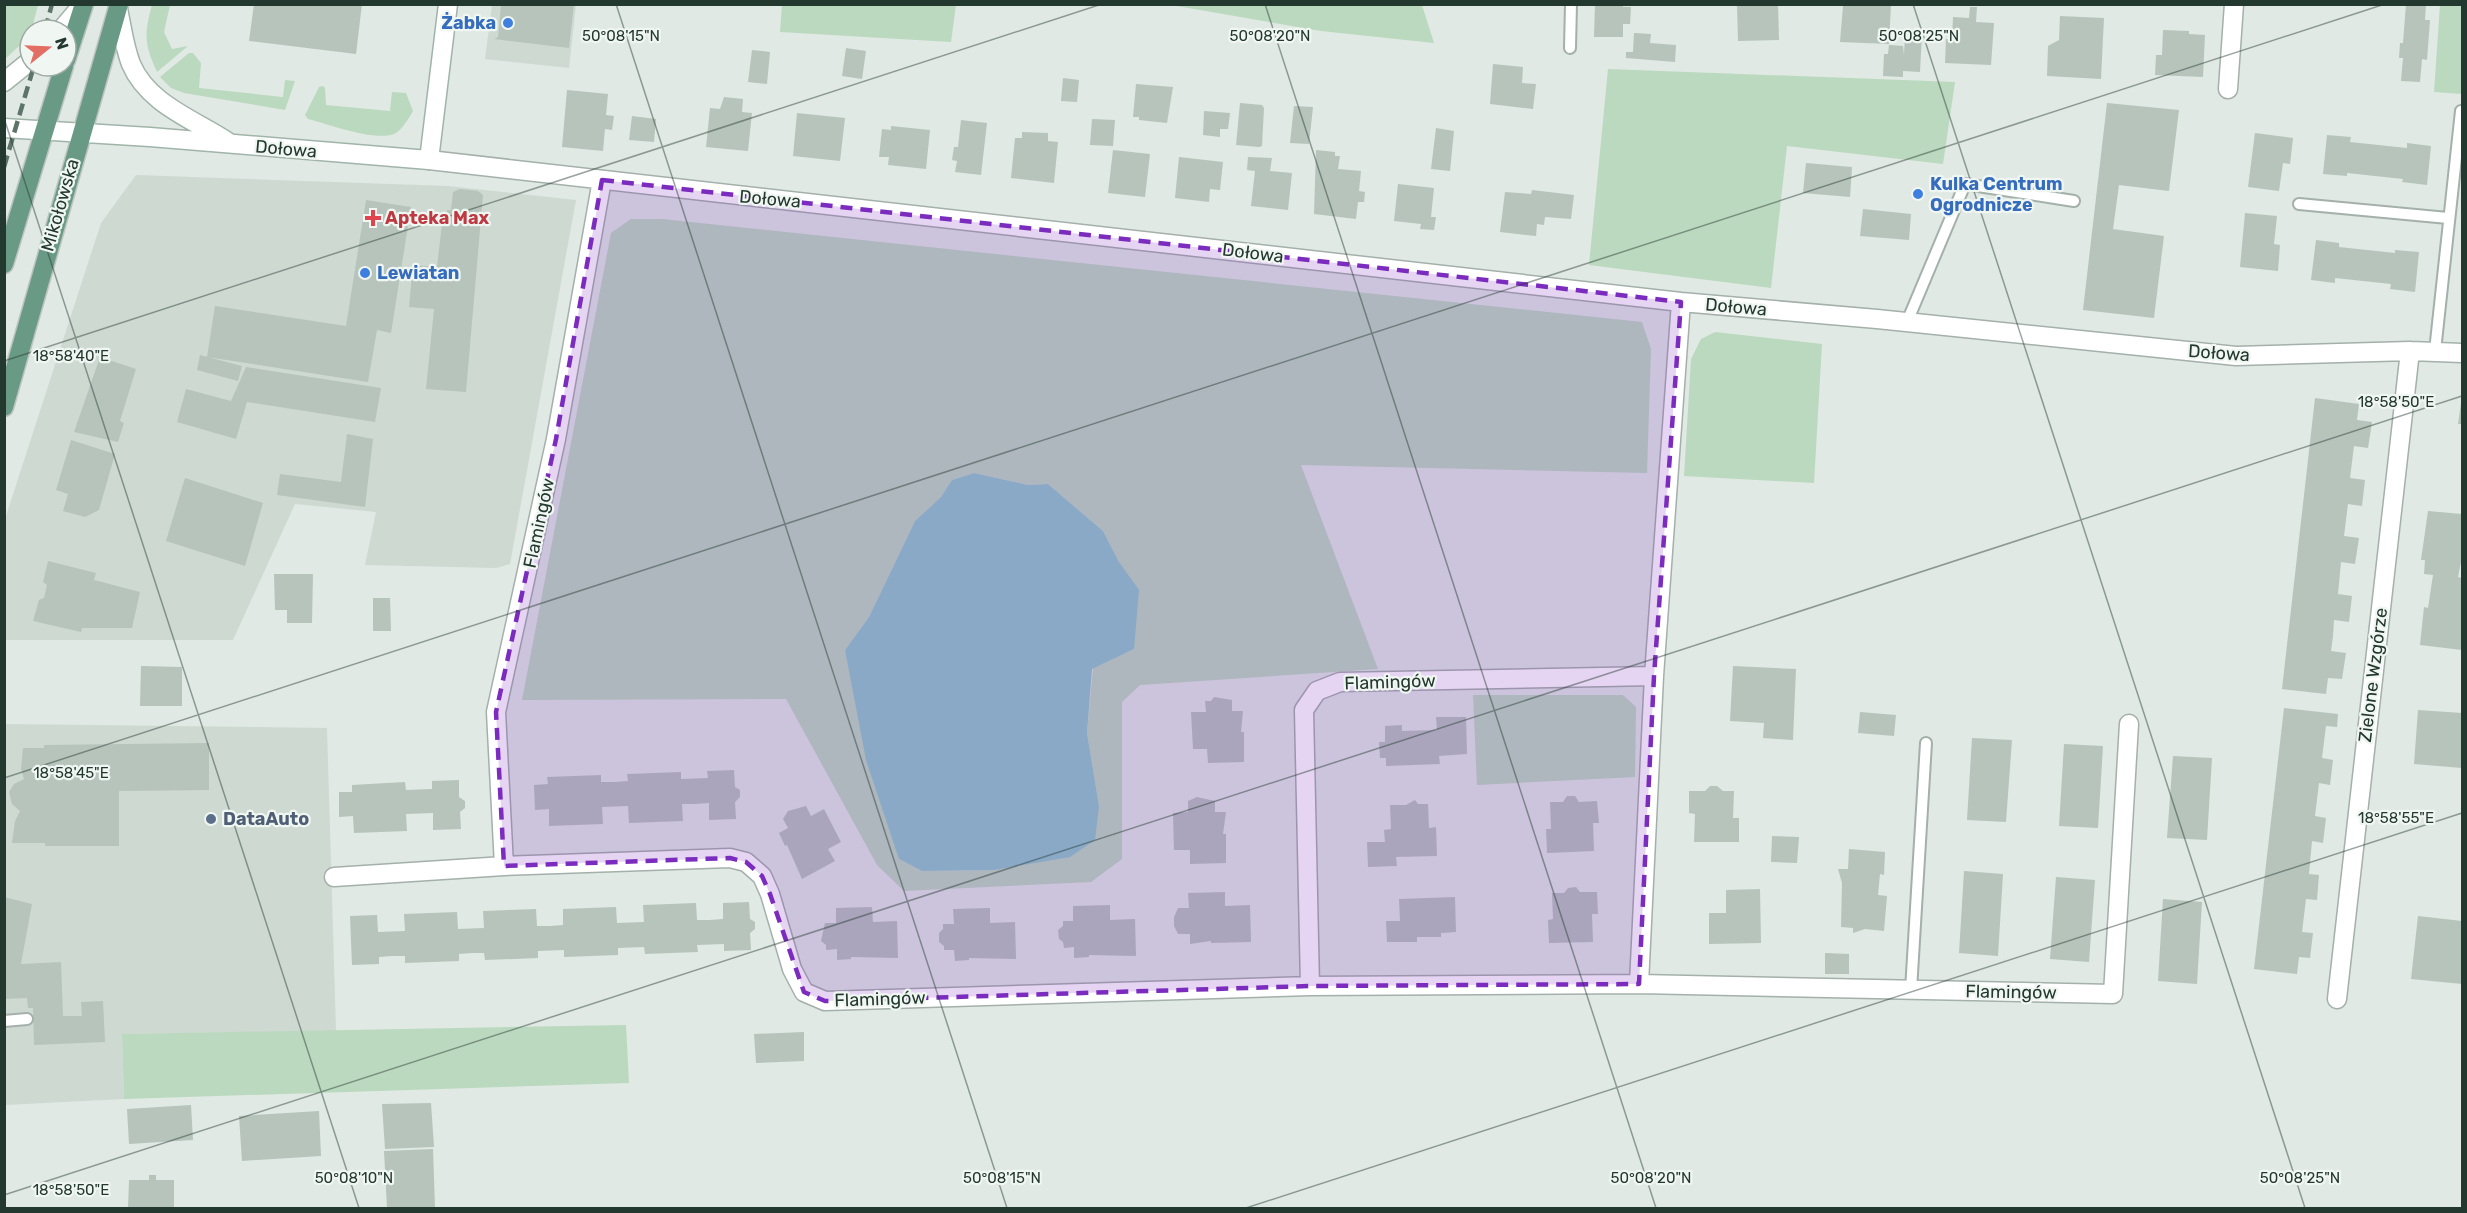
<svg xmlns="http://www.w3.org/2000/svg" width="2467" height="1213" font-family="Rubik,sans-serif">
<style>
.built{fill:#ced9d2}
.green{fill:#bbd9be;fill-rule:evenodd}
.water{fill:#8dc9c8}
.building{fill:#b6c4bc}
.lines{fill:none;stroke-linecap:round;stroke-linejoin:round}
.lane-casing{stroke:#a4b0aa;stroke-width:14}
.street-casing{stroke:#a4b0aa;stroke-width:21}
.secondary-casing{stroke:#a1b4a9;stroke-width:21}
.primary-casing{stroke:#bdc3c0;stroke-width:21}
.lane{stroke:#fff;stroke-width:10}
.street{stroke:#fff;stroke-width:18}
.secondary{stroke:#fff;stroke-width:18}
.primary{stroke:#699a85;stroke-width:18}
.rail{stroke:#5d746a;stroke-width:4.5;stroke-dasharray:12 6;stroke-linecap:butt}
.marked{fill:#7b2cbf;fill-opacity:0.2;stroke:#7b2cbf;stroke-width:4.5;stroke-dasharray:12 8;stroke-linejoin:round}
.ticks{fill:none;stroke:#23382e;stroke-width:1.5;stroke-opacity:0.45}
.shop-dot{fill:#3f7fe0;stroke:#f0f6f2;stroke-width:2}
.health-dot{fill:#e0444e;stroke:#f0f6f2;stroke-width:2}
.service-dot{fill:#5c6f8a;stroke:#f0f6f2;stroke-width:2}
.labels{text-anchor:middle;dominant-baseline:central;stroke-width:4.5;stroke-linejoin:round;paint-order:stroke}
.shop-label{font-size:18px;font-weight:bold;fill:#366cbe;stroke:#f0f6f2;text-anchor:start}
.street-label{font-size:18px;fill:#23382e;stroke:#f0f6f2}
.health-label{font-size:18px;font-weight:bold;fill:#be3a42;stroke:#f0f6f2;text-anchor:start}
.service-label{font-size:18px;font-weight:bold;fill:#4e5e75;stroke:#f0f6f2;text-anchor:start}
.ticks-label{font-size:15px;text-anchor:middle;fill:#23382e;stroke:#f0f6f2;stroke-width:4.5;stroke-linejoin:round;paint-order:stroke}
</style>
<rect width="100%" height="100%" fill="#e0e9e4"/>
<path class="built" d="M492,5h84l-7,63 -84,-9z
M136,175l312,11 128,14 -66,364 -14,4 -131,-3 11,-53 -81,-8 -62,136h-228v-121l96,-296z
M5,724l322,4 9,303 -214,3 2,65 -119,6z"/>
<path class="green" d="M4,5h34l-8,31 -25,23z
M152,5h18l-6,27 8,17 16,-3 -31,26c-13,-28 -13,-38 -5,-67z
M782,5v-1l174,1 -5,37 -171,-10z
M1171,5h251l12,38 -113,-12z
M2440,5h22v89l-28,-2z
M189,53h4l8,10 -2,25 84,9 2,-17 10,1 -10,29 -101,-17 -13,-5 -11,-11z
M1608,69l347,13 -12,82 -156,-18 -16,142 -182,-23z
M323,86l2,2 1,17 64,6 2,-19 14,1 7,18c-4,7 -10,17 -17,22 -18,10 -68,-9 -88,-14l-3,-4 14,-28z
M631,219h31l980,103 9,27 -4,124 -346,-8 77,204 -238,16 -18,17v157l-31,23 -187,9 -27,-26 -91,-166 -264,1 89,-467zM974,473l54,12 20,-1 55,47 16,31 15,87 -41,19 -6,65 12,73 -105,64 -72,1 -23,-12 -54,-209 24,-33 46,-96 26,-24 11,-17z
M1715,332l107,12 -8,139 -130,-7 7,-117 10,-20z
M1473,695h150l13,12 -1,70 -158,8z
M626,1025l3,58 -505,16 -2,-65z"/>
<path class="water" d="M974,473l54,12 20,-1 55,47 16,31 20,28 -5,59 -42,20 -5,64 12,73 -4,34 -25,17 -76,13 -72,1 -23,-12 -33,-99 -21,-110 24,-33 46,-96 26,-24 11,-17z"/>
<path class="building" d="M254,4h108l-6,50 -107,-13z
M501,4h73l-5,44 -75,-9 4,-2z
M1595,4h28v3h8l-1,17h-7v13h-29z
M1737,4h41l1,36 -41,1z
M1852,4h39l-2,40 -49,-2 3,-36z
M2406,4h20l-1,16h5l-3,40 -5,-1 -2,23 -19,-1 2,-23h-4l1,-15h3z
M1970,7h7l-1,15 18,1 -3,42 -46,-2 1,-24h6l1,-22 16,1z
M2060,16l44,2 -3,61 -54,-3 1,-30 11,-6z
M2163,30l26,1v3l16,1 -2,42 -48,-2 1,-20h6z
M1634,33l17,1 -1,9 26,2 -1,17 -49,-4v-6h7z
M1905,33l17,1 -2,38 -17,-1v6l-20,-1 1,-22h4l1,-9 14,1 1,9z
M846,48l20,3 -4,28 -20,-3z
M752,50l18,2 -3,32 -19,-2z
M1493,64l30,3 -1,16 14,1 -3,25 -43,-5z
M1063,78l16,2 -2,22 -16,-1z
M1136,84l37,3 -6,36 -28,-3v-3h-6z
M567,90l41,4 -2,21 8,1 -2,14 -7,-1 -2,22 -41,-4z
M724,97l19,2 -1,13 10,1 -4,38 -42,-4 4,-39 10,1z
M1240,103l22,2 2,3 -2,38 -3,1 -23,-2z
M2107,103l72,7 -10,81 -50,-6 -6,44 51,7 -10,82 -71,-8z
M1294,106l19,1 -4,37 -19,-1z
M1204,111l26,2 -2,16h-8v8l-17,-2z
M797,113l48,5 -5,43 -47,-5z
M632,116l24,3 -2,23 -25,-2z
M1092,119l23,1 -2,26 -23,-1z
M961,120l26,3 -6,52 -26,-3 2,-11 -5,-1 2,-13h4z
M891,126l39,4 -4,39 -38,-4 1,-8h-10l3,-28 9,1z
M1436,128l18,3 -4,40 -19,-2z
M1022,132l26,1v8l10,1 -4,41 -43,-5 4,-40h7z
M2255,133l38,5 -3,26 -7,-1 -4,28 -31,-4z
M2327,135l24,2 -1,5 57,6v-5l24,3 -4,39 -25,-3 1,-3 -56,-6v3l-24,-2z
M1113,150l37,4 -5,43 -37,-4z
M1316,150l19,2v4h5l-2,13 23,2 -2,20 6,1 -1,10h-6l-2,17 -42,-5z
M1179,157l44,5 -3,28 -10,-1 -1,13 -34,-4z
M1248,157l24,1 -2,13 22,2 -4,37 -37,-4 4,-35 -8,-1z
M1806,163l46,4 -2,30 -47,-4z
M1398,184l36,4 -3,29h5l-2,13 -14,-1 1,-5 -27,-3z
M460,189l18,2 5,4 -17,197 -40,-3 8,-80 -25,-2 4,-42 24,2 6,-52h4v-5h4l2,-18z
M1532,190l42,5 -3,24 -26,-2 -1,8 -7,-1 -1,12 -36,-4 5,-40 26,2z
M366,200l45,7 -20,126 -14,-3 -9,52 -161,-25 8,-51 131,20z
M1863,209l48,5 -2,26 -49,-4z
M2245,213l32,3 -3,28 6,1 -2,26 -38,-4z
M2316,240l23,3v4l56,6v-3l24,2 -4,40 -25,-3 1,-5 -56,-6v5l-24,-3z
M200,355l42,11 -4,15 -41,-11z
M100,357l36,12 -16,52 4,2 -6,19 -44,-10z
M246,367l135,21 -6,34 -128,-20 -11,37 -59,-17 9,-33 45,12z
M2315,398l44,6 -2,16 15,2 -4,26 -14,-2 -4,32 15,2 -3,26 -14,-2 -4,32 15,2 -4,26 -14,-2 -3,32 14,2 -3,26 -15,-2 -1,16 -2,15 15,2 -4,26 -14,-1 -2,16 -44,-5z
M2461,403h1v21h-4z
M347,434l26,5 -8,68 -88,-12 3,-21 61,8z
M71,440l44,14 -16,56 -14,7 -22,-6 5,-17 -12,-4z
M185,478l78,25 -18,63 -79,-25z
M2428,511l34,3v43l-4,20 4,1v72l-42,-5 4,-38 4,1 5,-33 -9,-1 1,-14h-4z
M48,561l48,12 -2,7 46,12 -8,36h-50l-1,4 -48,-11 6,-21 5,-2 3,-13 -4,-3z
M274,574h39l-1,49h-25v-13h-12z
M373,598h17l1,33h-18z
M141,666l41,1v39h-42z
M1733,666l63,3 -3,71 -30,-2 1,-15 -34,-2z
M1214,697l18,3v11h11l-2,21h3v30l-36,1 -1,-14h-14l-2,-37h15l-1,-11h6z
M2284,708l54,6 -1,13 -11,-1 -4,32 11,2 -3,25 -11,-2 -4,33 11,2 -3,25 -11,-2 -3,33 10,1 -1,12 -1,13 -11,-1 -4,33 11,1 -3,25 -11,-1 -2,17 -43,-5z
M2418,710l44,3v55l-48,-4z
M1860,712l36,3 -2,21 -36,-3z
M1436,717h30l1,37 -28,2 1,8 -54,2v-8h-6l-1,-16h6v-16l17,-1v6l35,-1z
M1972,738l40,2 -6,82 -39,-2z
M209,743v47l-90,1v55h-74v-3h-33l3,-22 5,-10 -8,-7 -3,-12 5,-8 10,-5 -3,-10 2,-21h21v-3z
M2064,744l39,2 -5,82 -39,-2z
M2173,756l39,2 -5,82 -40,-2z
M734,770l1,17 5,3v7l-5,5 1,17 -27,1v-17l-14,1h-13l1,17 -54,2 -1,-17 -26,1 1,17 -54,2v-17l-14,1 -1,-25 14,-1 -1,-7 54,-2v7h14l13,-1 -1,-7 54,-2v7l27,-1 -1,-7z
M459,780v17l6,4v7l-5,4 1,17 -28,1v-17l-27,1 1,17 -53,2 -1,-17 -14,1v-25h13v-7l53,-3 1,8 26,-1v-8z
M1710,786h7l6,5h11l-1,27h6v24h-45l1,-28 -6,-1v-22h16z
M1567,796h8l4,6 18,-1 2,22h-6l1,28 -47,2 -1,-24h5l-1,-27h13z
M1197,797l18,4v11h11l-3,22h3v29l-36,1v-14h-16l-1,-37 15,-1v-11z
M1415,800l3,4h10l1,24 7,-1 1,29 -41,1 1,9 -29,1 -1,-25h18l-1,-12 7,-1 -1,-24h16z
M806,806l5,10 13,-7 17,33 -13,7 7,12 -33,18 -15,-34 -2,1 -6,-13 9,-5 -5,-9 5,-8z
M1772,836l27,1 -2,26 -26,-1z
M1849,849l36,3 -1,23 -4,-1 -2,21 9,1 -3,35 -19,-2 -12,4v-5l-12,-1 1,-44 -4,-14h10z
M1964,871l39,3 -5,82 -39,-3z
M2056,877l39,3 -6,82 -39,-3z
M1576,887l4,5h17l1,22h-6l1,28 -44,1 -1,-23 5,-1 -1,-26h12l4,-5z
M1760,889l1,54 -52,1v-31h17v-23z
M1225,892v14l25,-1 1,37 -40,1v-2l-21,3v-10h-12l-4,-8v-9l4,-9h11l-1,-15z
M4,897l28,7 -11,60 40,-2 2,54h19l-1,-14 22,-1 2,41 -71,3 -1,-37h-5l-1,-10 -23,1z
M1455,897l1,35 -15,1v4h-24v5h-30l-1,-21h14l-1,-22z
M2163,899l39,3 -5,82 -39,-3z
M749,902l1,17 5,3v7l-5,4 1,17 -27,1v-7l-27,1 1,7 -53,2 -1,-7 -26,1v7l-54,2v-7l-26,1v7l-53,2 -1,-7h-12l-13,1v7l-54,2v-7h-13l-13,1v7l-27,1 -2,-49 27,-1 1,17 27,-1 -1,-17 53,-2 1,17 26,-1 -1,-17 53,-2 1,17h13l13,-1v-16l53,-2 1,16 27,-1 -1,-17 53,-2 1,17h13l13,-1v-16z
M1110,905v15l25,-1 1,37 -47,-1v2l-15,1v-11l-10,1 -1,-6 -4,-3 -1,-9 5,-4v-5h10v-15z
M872,907l1,15 24,-1 1,37 -47,-1v2l-14,1v-11l-11,1v-5l-5,-4 4,-18h11v-15z
M990,908v15l25,-1 1,37 -47,-1v2l-14,1 -1,-11h-10v-4l-5,-4v-9l4,-4v-5h11l-1,-15z
M2418,916l44,5v63l-51,-5z
M1825,953l24,1v20h-24z
M804,1032v29l-48,2 -2,-29z
M431,1103l3,44 -49,2 -3,-45z
M191,1105l2,35 -64,4 -2,-35z
M319,1111l2,45 -79,5 -3,-45z
M433,1149l2,59h-48l-3,-57z
M149,1175h7v5h18v28h-46l1,-28h20z"/>
<g class="lines">
<g class="lane-casing">
<path id="lane" d="M1570,48l1,-44
M2299,204l149,14
M1907,322l58,-138 109,17
M2435,351l26,-240
M1911,990l15,-247
M4,1021l23,-2"/>
</g>
<g class="street-casing">
<path id="street" d="M2228,89l6,-85
M429,160l1252,142 196,17 359,37 174,-5 52,2
M602,180l-46,259 -60,273 8,154 226,-8 16,4 16,14 8,18 22,75 12,23 21,9 485,-15 329,-2 474,10 16,-270
M334,877l170,-11
M1639,984l15,-308 27,-374
M1310,986l-6,-276 13,-19 23,-9 314,-6
M2337,999l73,-648"/>
</g>
<g class="secondary-casing">
<path id="secondary" d="M118,9c4,18 6,37 13,55 17,40 62,55 97,78
M61,30l22,-26
M4,82l26,-21
M4,128l146,9 279,23 19,-156"/>
</g>
<g class="primary-casing">
<path id="primary" d="M66,60l18,-56
M4,264l60,-198
M4,407l115,-403"/>
</g>
<use href="#lane" class="lane"/>
<use href="#street" class="street"/>
<use href="#secondary" class="secondary"/>
<use href="#primary" class="primary"/>
<path class="rail" d="M45,30l7,-26
M4,167l30,-101"/>
</g>
<path class="marked" d="M602,180l1079,122 -27,374 -15,308 -329,2 -485,15 -21,-9 -34,-98 -8,-18 -16,-14 -16,-4 -226,8 -8,-154 60,-273z"/>
<path class="ticks" d="M616,4l391,1204M1265,4l391,1204M1913,4l392,1204M4,118l355,1090M4,361l1098,-357M4,778l2381,-774M4,1195l2458,-799M1246,1208l1216,-395"/>
<g class="shop-dot">
<circle cx="508" cy="23" r="6"/>
<circle cx="1918" cy="194" r="6"/>
<circle cx="365" cy="273" r="6"/>
</g>
<path class="health-dot" d="M370 209h6v6h6v6h-6v6h-6v-6h-6v-6h6z"/>
<circle class="service-dot" cx="211" cy="819" r="6"/>
<g class="labels">
<g class="shop-label">
<text x="496" y="23" text-anchor="end">Żabka</text>
<text x="1930" y="184">Kulka Centrum<tspan x="1930" dy="21">Ogrodnicze</tspan></text>
<text x="377" y="273">Lewiatan</text>
</g>
<g class="street-label">
<text transform="translate(286 149) rotate(5)">Dołowa</text>
<text transform="translate(770 199) rotate(5)">Dołowa</text>
<text transform="translate(60 205) rotate(-74)">Mikołowska</text>
<text transform="translate(1253 253) rotate(7)">Dołowa</text>
<text transform="translate(1736 307) rotate(5)">Dołowa</text>
<text transform="translate(2219 353) rotate(4)">Dołowa</text>
<text transform="translate(539 523) rotate(-78)">Flamingów</text>
<text transform="translate(2373 675) rotate(-83)">Zielone Wzgórze</text>
<text transform="translate(1390 682) rotate(-2)">Flamingów</text>
<text transform="translate(2011 992) rotate(1)">Flamingów</text>
<text transform="translate(880 999) rotate(-2)">Flamingów</text>
</g>
<g class="health-label">
<text x="385" y="218">Apteka Max</text>
</g>
<g class="service-label">
<text x="223" y="819">DataAuto</text>
</g>
</g>
<g class="ticks-label">
<text x="621" y="41">50°08'15"N</text>
<text x="1270" y="41">50°08'20"N</text>
<text x="1919" y="41">50°08'25"N</text>
<text x="71" y="361">18°58'40"E</text>
<text x="2396" y="407">18°58'50"E</text>
<text x="71" y="778">18°58'45"E</text>
<text x="2396" y="823">18°58'55"E</text>
<text x="1651" y="1183">50°08'20"N</text>
<text x="354" y="1183">50°08'10"N</text>
<text x="1002" y="1183">50°08'15"N</text>
<text x="2300" y="1183">50°08'25"N</text>
<text x="71" y="1195">18°58'50"E</text>
</g>
<rect width="2467" height="1213" fill="none" stroke="#23382e" stroke-width="12"/>
<g transform="translate(48 48) rotate(72)"><circle r="28" fill="#f0f6f2" stroke="#9eaaa4" stroke-width="1.5"/>
<path d="M0-4.5L10 22L0 15L-10 22Z" fill="#e36e64"/>
<text y="-9" font-size="16" font-weight="bold" text-anchor="middle" fill="#23382e">N</text>
</g>
</svg>
